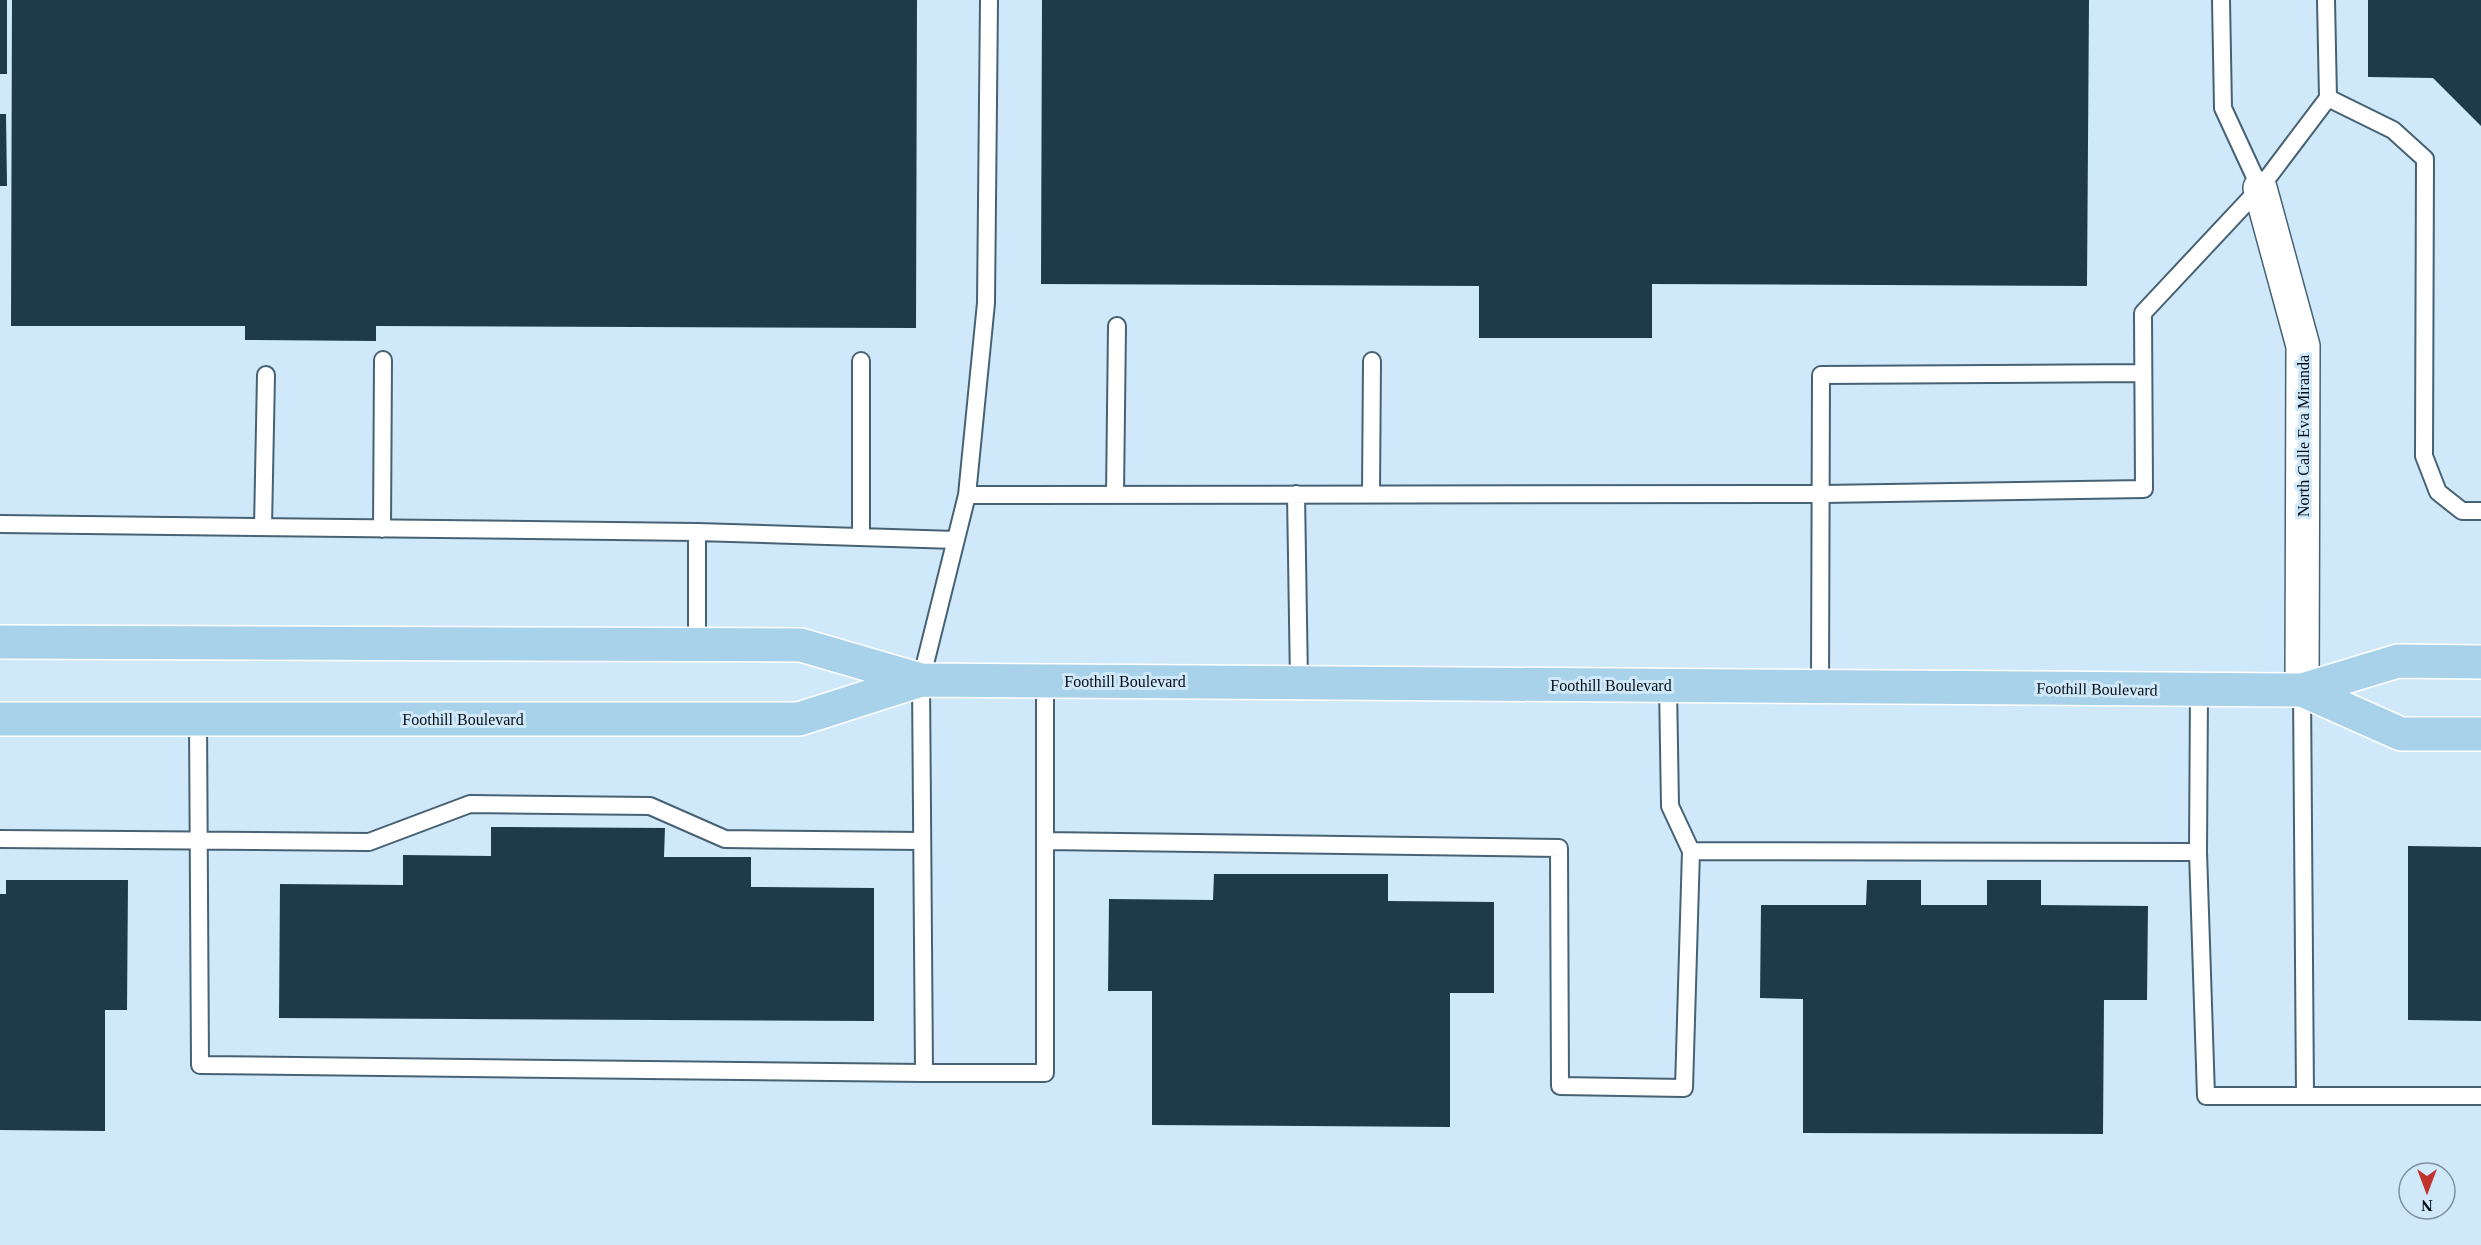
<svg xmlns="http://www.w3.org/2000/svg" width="2481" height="1245" font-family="Georgia,serif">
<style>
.building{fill:#1f3a4a}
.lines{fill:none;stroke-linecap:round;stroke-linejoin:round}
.service-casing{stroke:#476274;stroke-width:20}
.minor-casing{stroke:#476274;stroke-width:36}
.primary-casing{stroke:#fff;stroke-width:36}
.service{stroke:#fff;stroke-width:16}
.minor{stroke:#fff;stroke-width:33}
.primary{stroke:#a8d1ea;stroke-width:33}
.labels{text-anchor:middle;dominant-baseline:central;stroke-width:6;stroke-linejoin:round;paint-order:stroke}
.street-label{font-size:16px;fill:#040d14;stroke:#d0e9fa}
</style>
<rect width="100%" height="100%" fill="#d0e9fa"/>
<path class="building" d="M0,0h7v74h-7z
M12,0h905l-1,328 -540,-2v15l-131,-1v-14h-234z
M1042,0h1047l-2,286 -435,-2v54h-173v-52l-438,-2z
M2368,0h113v126l-48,-48 -65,-1z
M0,114h6l1,72h-7z
M491,827l174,1 -1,29h87v30l123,1v133l-595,-3 1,-134 123,1v-30l88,1z
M2408,846l73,1v174l-73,-1z
M1214,874h174v27l106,1v91h-44v134l-298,-2v-134h-44l1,-92 104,1z
M6,880h122l-1,130h-22v121l-105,-1v-236h6z
M1867,880h54v25h66v-25h54v25l107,1 -1,94h-43l-1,134 -300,-1v-134l-43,-1 1,-93h105z"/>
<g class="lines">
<g class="service-casing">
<path id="service" d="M2221,0l2,108 37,80
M2328,98l65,32 32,29 -1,297 14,36 24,19h19
M861,361v176
M1371,493l1,-132
M1296,494l3,188
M967,495l19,-192 3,-303
M1115,495l2,-169
M0,524l697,8v113
M263,527l3,-152
M382,529l1,-169
M697,532l259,8
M1045,680v161l514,7 1,238 124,2 7,-237
M1668,686l2,120 21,45 507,1 8,244h99
M1820,686l1,-311 322,-2
M2302,690l3,406h176
M198,719l2,346 724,8
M0,839l369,3 101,-38 180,2 75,33 197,2
M1045,841v232h-121l-3,-393 46,-185 856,-1 321,-5 -1,-176 117,-125 68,-90 -2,-98
M2198,852l1,-162"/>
</g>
<g class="minor-casing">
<path id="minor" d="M2260,188l43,158 -1,344"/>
</g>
<g class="primary-casing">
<path id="primary" d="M0,642l801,3 120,35 1381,10 96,-29 83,1
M2302,690l99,44h80
M0,719h799l122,-39"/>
</g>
<use href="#service" class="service"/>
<use href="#minor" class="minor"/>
<use href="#primary" class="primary"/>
</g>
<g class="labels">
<g class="street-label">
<text transform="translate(2303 436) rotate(-90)">North Calle Eva Miranda</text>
<text x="1125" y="681">Foothill Boulevard</text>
<text x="1611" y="685">Foothill Boulevard</text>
<text transform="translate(2097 689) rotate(1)">Foothill Boulevard</text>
<text x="463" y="719">Foothill Boulevard</text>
</g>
</g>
<g transform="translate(2427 1191) rotate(180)"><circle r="28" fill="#d0e9fa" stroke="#7e919e" stroke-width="1.5"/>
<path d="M0-4.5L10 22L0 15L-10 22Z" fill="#c1332d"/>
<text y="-9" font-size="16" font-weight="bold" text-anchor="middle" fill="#040d14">N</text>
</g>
</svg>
